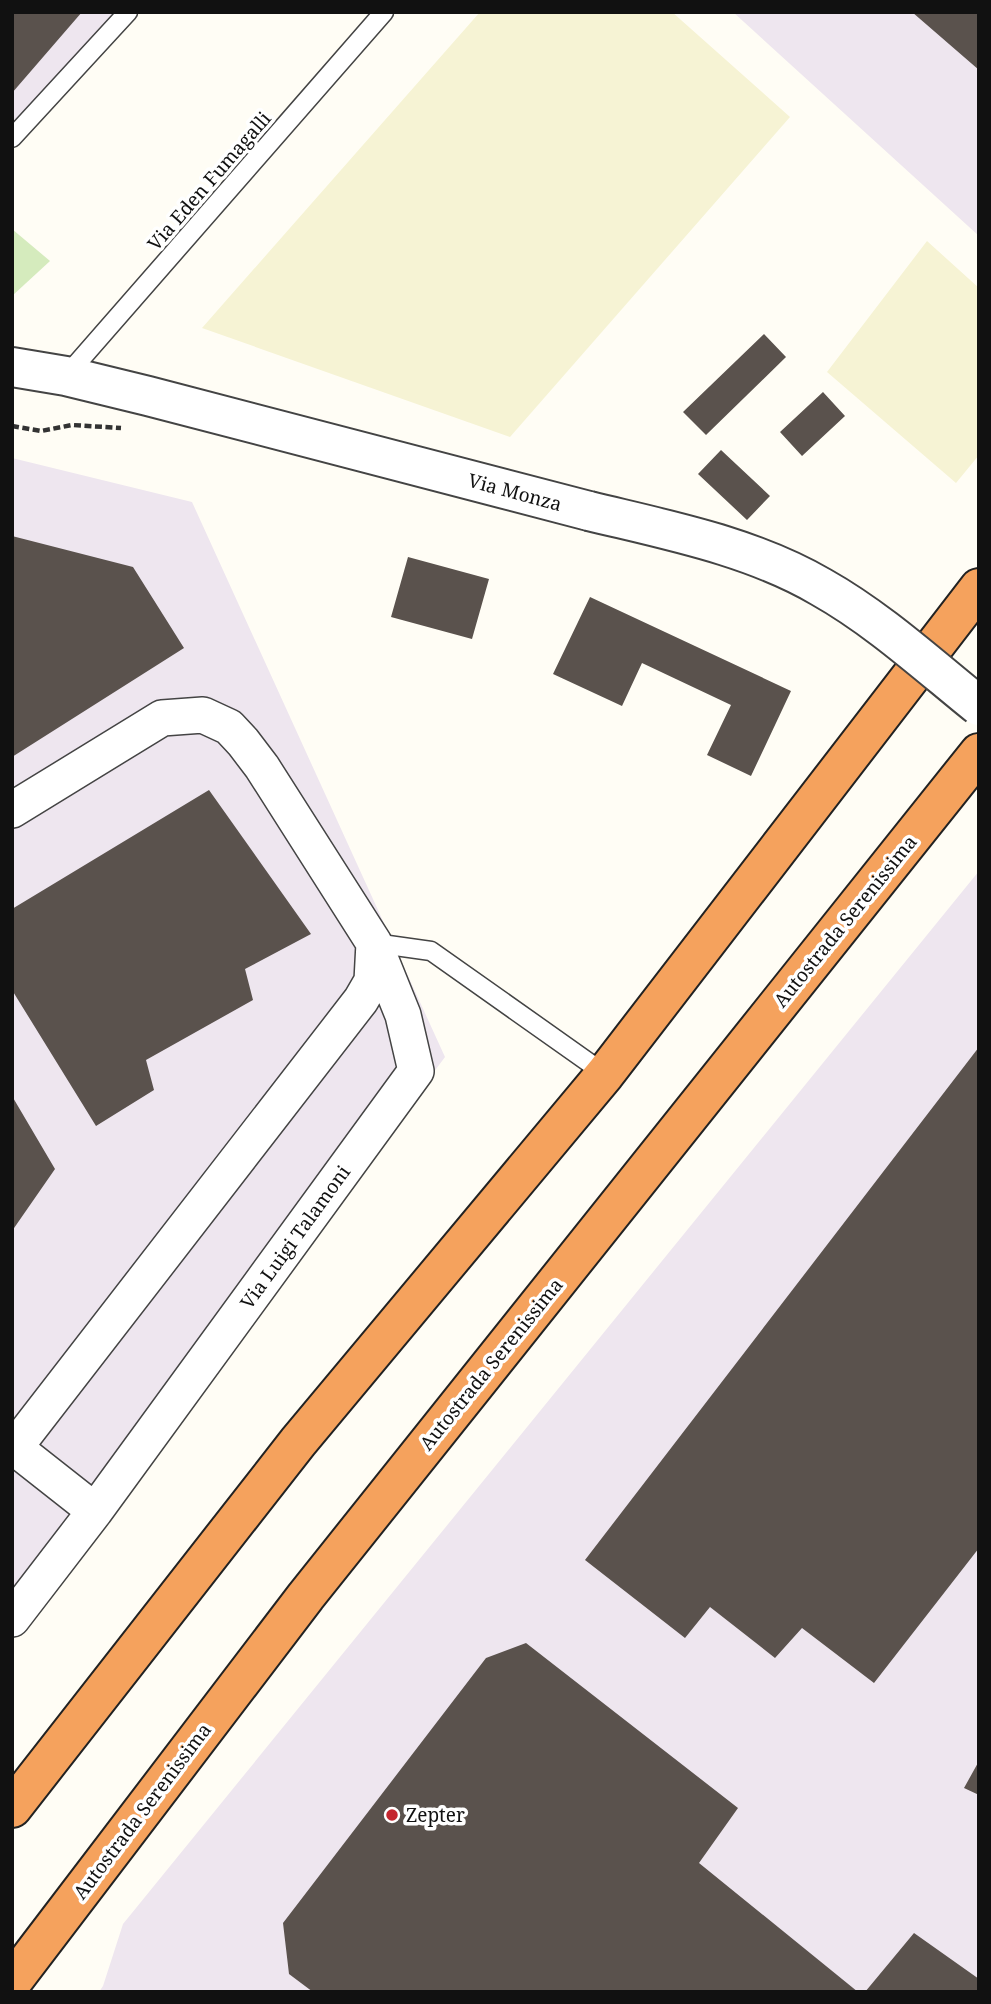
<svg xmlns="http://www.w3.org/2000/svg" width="991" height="2004" font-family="'Noto Serif',serif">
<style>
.industrial{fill:#eee6ef}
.farmland{fill:#f6f3d4}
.green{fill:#d5ebbd}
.building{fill:#5a524d}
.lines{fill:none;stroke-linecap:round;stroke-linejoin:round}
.service-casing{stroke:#444;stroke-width:21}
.minor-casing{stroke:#444;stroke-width:38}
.tertiary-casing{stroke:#444;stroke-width:42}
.motorway-casing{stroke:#222;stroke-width:42}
.path{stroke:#333;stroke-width:4.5;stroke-dasharray:7 3.5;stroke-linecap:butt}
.service{stroke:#fff;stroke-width:18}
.minor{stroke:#fff;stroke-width:35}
.tertiary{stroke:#fff;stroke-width:38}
.motorway{stroke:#f5a25d;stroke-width:38}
.tertiary-bridge-casing{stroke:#444;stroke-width:42;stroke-linecap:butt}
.tertiary-bridge{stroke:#fff;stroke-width:38}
.poi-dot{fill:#c4262e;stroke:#fff;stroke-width:2.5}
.labels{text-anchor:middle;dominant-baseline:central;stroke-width:7;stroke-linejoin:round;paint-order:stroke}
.street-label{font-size:19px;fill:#111;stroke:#fff}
.poi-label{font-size:19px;fill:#111;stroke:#fff;text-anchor:start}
</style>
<rect width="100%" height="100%" fill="#fffdf5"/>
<path class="industrial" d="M12,12h102l-102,117z
M733,12h246v224z
M12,458l180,44 253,555 -433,582z
M979,871v1121h-880l4,-6 20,-62z"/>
<path class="farmland" d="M480,12h192l118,105 -280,320 -308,-109z
M927,241l52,47v167l-23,28 -129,-111z"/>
<path class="green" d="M12,229l38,32 -38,35z"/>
<path class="building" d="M12,12h70l-70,81z
M912,12h67v58z
M764,334l22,23 -80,78 -23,-23z
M823,392l22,24 -43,40 -22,-24z
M721,450l49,46 -23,24 -49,-46z
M12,536l121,31 51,81 -172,109z
M408,557l81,22 -17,60 -81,-22z
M590,597l201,94 -40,85 -44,-21 24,-50 -89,-42 -20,43 -69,-32z
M209,790l102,144 -66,35 8,31 -107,60 8,30 -58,36 -84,-136v-81z
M979,1047v501l-105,135 -72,-55 -27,30 -65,-51 -25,31 -100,-78z
M12,1096l43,73 -43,62z
M526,1643l212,165 -39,55 159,129h-545l-24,-18 -6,-51 203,-265z
M979,1761v34l-15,-7z
M914,1933l65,46v13h-114z"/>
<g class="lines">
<g class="service-casing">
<path id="service" d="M12,138l116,-126
M66,376l318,-364
M374,943l57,8 174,123"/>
</g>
<g class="minor-casing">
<path id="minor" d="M12,810l150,-92 41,-3 26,12 14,15 19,25 112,176 29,72 13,56 -321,440 -83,108
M15,1448l80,63
M12,1451l349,-451 11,-19 2,-38"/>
</g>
<g class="tertiary-casing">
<path id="tertiary" d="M12,367l54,9 82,20 441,115"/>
</g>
<g class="motorway-casing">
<path id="motorway" d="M12,1808l286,-366 307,-368 374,-486
M12,1982l294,-386 673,-843"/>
</g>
<path class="path" d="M12,426l29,5 31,-6 49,3"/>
<use href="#service" class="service"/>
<use href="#minor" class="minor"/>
<use href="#tertiary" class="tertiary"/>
<use href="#motorway" class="motorway"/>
<g class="tertiary-bridge-casing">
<path id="tertiary-bridge" d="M589,511c78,19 162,35 232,76 57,32 107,78 158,119"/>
</g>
<use href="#tertiary-bridge" class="tertiary-bridge"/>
</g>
<circle class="poi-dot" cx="392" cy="1815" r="7"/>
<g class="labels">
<g class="street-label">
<text transform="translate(209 181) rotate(-49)">Via Eden Fumagalli</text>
<text transform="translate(515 492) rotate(15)">Via Monza</text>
<text transform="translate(845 921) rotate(-51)">Autostrada Serenissima</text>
<text transform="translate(295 1237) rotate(-54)">Via Luigi Talamoni</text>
<text transform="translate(491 1364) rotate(-51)">Autostrada Serenissima</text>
<text transform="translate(142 1811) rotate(-53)">Autostrada Serenissima</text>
</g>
<g class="poi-label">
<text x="406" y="1815">Zepter</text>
</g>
</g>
<rect width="991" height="2004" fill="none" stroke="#111111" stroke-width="28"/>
</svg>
